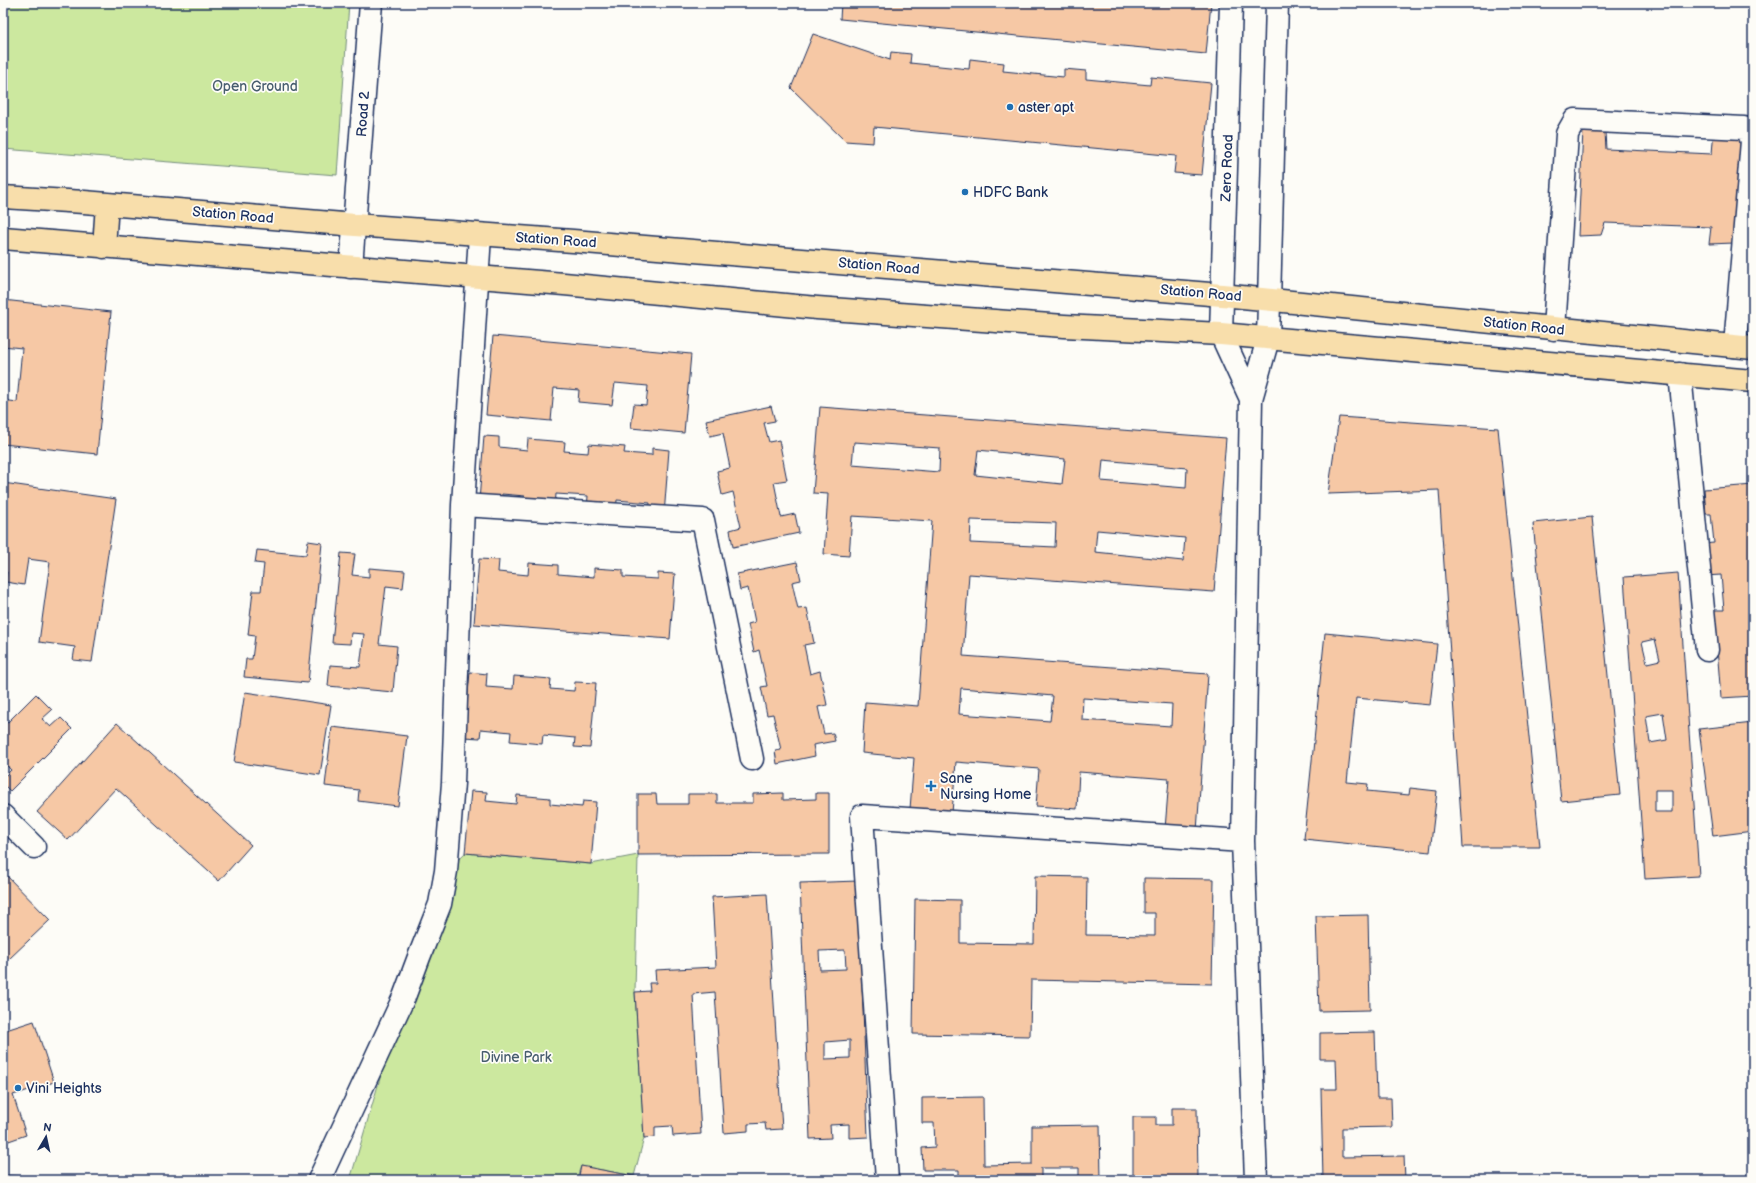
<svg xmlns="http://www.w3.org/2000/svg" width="1756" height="1183" font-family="'Balsamiq Sans',sans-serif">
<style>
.green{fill:#cce89f;stroke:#748c7e}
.building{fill:#f6c8a5;stroke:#1b2f5e;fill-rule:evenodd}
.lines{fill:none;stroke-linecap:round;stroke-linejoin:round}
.minor-casing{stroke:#1b2f5e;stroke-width:25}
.major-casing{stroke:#1b2f5e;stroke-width:25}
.minor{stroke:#fdfcf7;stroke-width:22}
.major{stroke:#f8deab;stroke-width:22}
.poi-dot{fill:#1f6fb2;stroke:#fdfcf7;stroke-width:1.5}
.labels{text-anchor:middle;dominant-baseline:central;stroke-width:3.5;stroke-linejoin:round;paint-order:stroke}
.park-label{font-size:14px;fill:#475d6e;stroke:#fdfcf7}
.poi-label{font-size:14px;fill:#1b2f5e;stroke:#fdfcf7;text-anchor:start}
.street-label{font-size:14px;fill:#1b2f5e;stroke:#fdfcf7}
</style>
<rect width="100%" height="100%" fill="#fdfcf7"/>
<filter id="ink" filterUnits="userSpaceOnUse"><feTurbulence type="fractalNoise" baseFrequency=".025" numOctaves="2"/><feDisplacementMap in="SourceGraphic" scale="8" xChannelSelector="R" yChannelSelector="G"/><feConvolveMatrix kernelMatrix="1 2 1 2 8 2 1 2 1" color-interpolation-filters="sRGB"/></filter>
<g filter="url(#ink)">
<path class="green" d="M3,3h346l-12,172 -334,-26z
M465,853l126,11 47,-9 -3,137 9,146 -10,38 -53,-10 -5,14h-226l54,-183 42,-126z"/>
<path class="building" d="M841,3h370l-5,51 -366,-35z
M813,34l77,26 1,-8 20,2 -1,9 59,6 1,-10 34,4 -1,8 61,6v-8l22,2v8l64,6 1,-8 60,6 -9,92 -28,-2 2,-17 -302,-29 -1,16 -28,-2 -54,-53z
M1714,129l27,3 -7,111 -25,1 2,-17 -106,-4 -4,12 -23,1 5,-106 22,2 1,17 106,5z
M3,300l108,12 -14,142 -94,-10v-44l14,2 5,-54 -19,-2z
M493,336l198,18 -7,79 -53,-5 3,-24 12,1 2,-19 -33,-3 -3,22 -34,-3 1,-12 -25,-2 -3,33 -65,-6z
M771,406l4,15 -11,2 5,19 10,-2 8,40 -13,2 7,35 14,-3 4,19 -66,14 -3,-17 11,-3 -8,-35 -11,3 -5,-24 13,-3 -7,-35 -13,3 -4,-16z
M820,407l406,31 -12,154 -245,-18 -6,82 245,18 -11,157 -32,-2 4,-50 -90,-7 -2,37 -41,-3 3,-37 -83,-7 -4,51 -42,-4 4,-51 -52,-5 3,-51 53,4 14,-185 -80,-5 -3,40 -25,-2 4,-60 -15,-1zM854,442l86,6 -1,24 -87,-7zM978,450l87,9 -3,25 -87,-9zM1103,460l84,8 -1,20 -85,-7zM971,520l85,3 -1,24 -85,-4zM1097,530l88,8 -2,23 -88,-9zM961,688l92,8 -3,25 -91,-7zM1083,698l89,6 -1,22 -89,-6z
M1339,417l159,11 42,419h-77l-24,-357 -111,4z
M484,436l15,1v10l28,3 1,-11 37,3 -1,9 24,2 1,-9 36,3 -1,6 28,2v-7l17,2 -5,65 -15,-1 1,-11 -33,-3 -1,11 -29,-2 1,-13 -32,-2 -1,13 -31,-3 1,-8 -23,-2 -1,9 -22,-2z
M3,483l113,16 -24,163 -19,-2 2,-13 -36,-5 11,-80 -22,-3 -4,26 -18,-3 1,-10h-4z
M1753,485v211l-32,2 -7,-88h10l-3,-35 -16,1 -3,-32 12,-1 -3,-29h-5l-2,-25z
M1592,517l28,278 -59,6 -28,-278z
M308,541l14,2 -14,140 -64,-6 2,-18h6l3,-23 -7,-1 5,-44h8l3,-27 -9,-1 2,-13 49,5z
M341,553l14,1 -3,21 17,2v-9l36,3 -2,17 -17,-2 -7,58 18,2 -4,46 -65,-6 2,-21 30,2 4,-33 -13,-1 -1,11 -18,-1z
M479,559l20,1 -1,12 30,3 1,-12 29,2v9l36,3v-9l29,2v7l35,2v-6l17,1 -5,65 -196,-15z
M797,562l4,18 -9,2 6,27 9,-1 7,35 -10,2 6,29 10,-3 7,34 -9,2 6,27 9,-1 2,8 -22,4 2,11 -38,8 -2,-13 6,-1 -8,-36 -6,1 -6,-28 6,-1 -8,-36 -5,2 -6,-28 7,-2 -7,-34 -8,2 -3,-16z
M1678,573l21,303 -54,3 -21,-302z
M1325,633l112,11 -7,61 -74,-7 -9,84 21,2 -1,7 42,4 1,-7 27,3 -7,61 -126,-13z
M1655,639l5,21 -13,3 -5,-21z
M470,672l17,2 -1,13 27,2 1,-13 37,3 -1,10 24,2 1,-9 21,1 -6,65 -16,-1 1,-9 -32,-3 -1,9 -32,-3 1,-9 -30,-3 -1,9 -16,-1z
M245,692l86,13 -11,70 -86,-13z
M36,694l16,16 -10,9 9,8 10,-9 11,11 -62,62 -7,-7v-6l8,-8 -8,-8v-35z
M1663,713l4,27 -17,3 -4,-27z
M117,723l134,122 -32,36 -103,-93 -48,52 -31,-28z
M1753,723v108l-40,5 -14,-107z
M332,727l75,9 -9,70 -40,-5 1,-11 -34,-4z
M1655,790h17v22h-17z
M471,791l16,1 -1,9 30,3 1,-9 33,3v6l32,3 1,-6 13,1 -5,62 -126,-11z
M783,793v7l33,-1v-6h13v61l-191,1v-61h18l1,10h31v-10h29v9h36v-9z
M3,872l47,48 -41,39 -6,-6z
M1035,876l52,1 -1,58 69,1v-23h-11v-35l70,1 -2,105 -181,-4 -1,56 -117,-2 2,-135 45,1v43l74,1z
M858,881l10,256 -19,1v-14l-19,1 1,13 -21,1 -10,-256zM845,950l1,19 -26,1 -1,-19zM850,1040v18l-25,1v-17z
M767,894l15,235 -16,1 -1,-7 -17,1v7l-24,2 -9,-141 -22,2 8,140 -28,2 -1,-10 -17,1v10l-11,1 -9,-146 15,-1 -1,-8h7l-1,-13 61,-3 -4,-70z
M1368,915l2,95 -51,1 -3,-95z
M34,1021l20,61 -41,13 13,40 -23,8v-112z
M1375,1032l2,66h14l1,29 -50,1v29l62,-1 1,24h-82l-2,-91h16l-1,-30h-16v-26z
M983,1097l1,68 48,-1v-38l68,-1 1,55h-22v-12h-38v12h-82v-10h-36l-1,-22 13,-1 -1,-24h-12v-25z
M1172,1108h25l1,72h-65v-63h23v8h16z
M581,1166l53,10 21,4h-77z
M3,1175l35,3v2h-35z"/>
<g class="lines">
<g class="minor-casing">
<path id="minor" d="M1231,3l-10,331 30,65
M351,267l20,-264
M1554,329l13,-195 8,-14 169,8 5,5 3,8 -17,205
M1680,374l27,276
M463,505l240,15 49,239
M3,816l31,31
M319,1180l85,-183 15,-40 21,-53 6,-33 7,-88 10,-278 17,-270
M887,1180l-25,-364 381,25
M1256,1180l-13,-339 8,-442 17,-60 9,-336"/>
</g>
<g class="major-casing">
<path id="major" d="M3,197l81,5 271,23 218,16 649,54 531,53
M3,238l561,46 253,24 247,18 157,8 532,47
M104,247l3,-43"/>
</g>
<use href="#minor" class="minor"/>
<use href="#major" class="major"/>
</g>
</g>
<g class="poi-dot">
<circle cx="1010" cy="107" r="4"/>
<circle cx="965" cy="192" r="4"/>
<path d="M929 780h4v4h4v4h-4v4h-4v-4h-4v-4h4z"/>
<circle cx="18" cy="1088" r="4"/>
</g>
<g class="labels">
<g class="park-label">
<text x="255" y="86">Open Ground</text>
<text x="516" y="1057">Divine Park</text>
</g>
<g class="poi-label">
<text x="1018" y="107">aster apt</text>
<text x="973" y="192">HDFC Bank</text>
<text x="940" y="778">Sane<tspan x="940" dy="16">Nursing Home</tspan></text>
<text x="26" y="1088">Vini Heights</text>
</g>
<g class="street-label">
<text transform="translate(363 114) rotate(-86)">Road 2</text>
<text transform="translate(1227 168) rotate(-88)">Zero Road</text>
<text transform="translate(233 215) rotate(5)">Station Road</text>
<text transform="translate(556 240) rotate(4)">Station Road</text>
<text transform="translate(879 266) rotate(5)">Station Road</text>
<text transform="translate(1201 293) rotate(5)">Station Road</text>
<text transform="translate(1524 326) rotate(6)">Station Road</text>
</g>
</g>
<rect width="1756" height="1183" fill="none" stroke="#fdfcf7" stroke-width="16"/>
<rect x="8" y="8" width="1740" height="1167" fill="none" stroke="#1b2f5e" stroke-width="1.5" filter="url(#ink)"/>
<g transform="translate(46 1137) rotate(9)" stroke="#fdfcf7" stroke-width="3" paint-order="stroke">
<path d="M0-3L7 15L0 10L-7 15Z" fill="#1b2f5e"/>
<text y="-6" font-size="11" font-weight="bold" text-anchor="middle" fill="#1b2f5e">N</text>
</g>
</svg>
